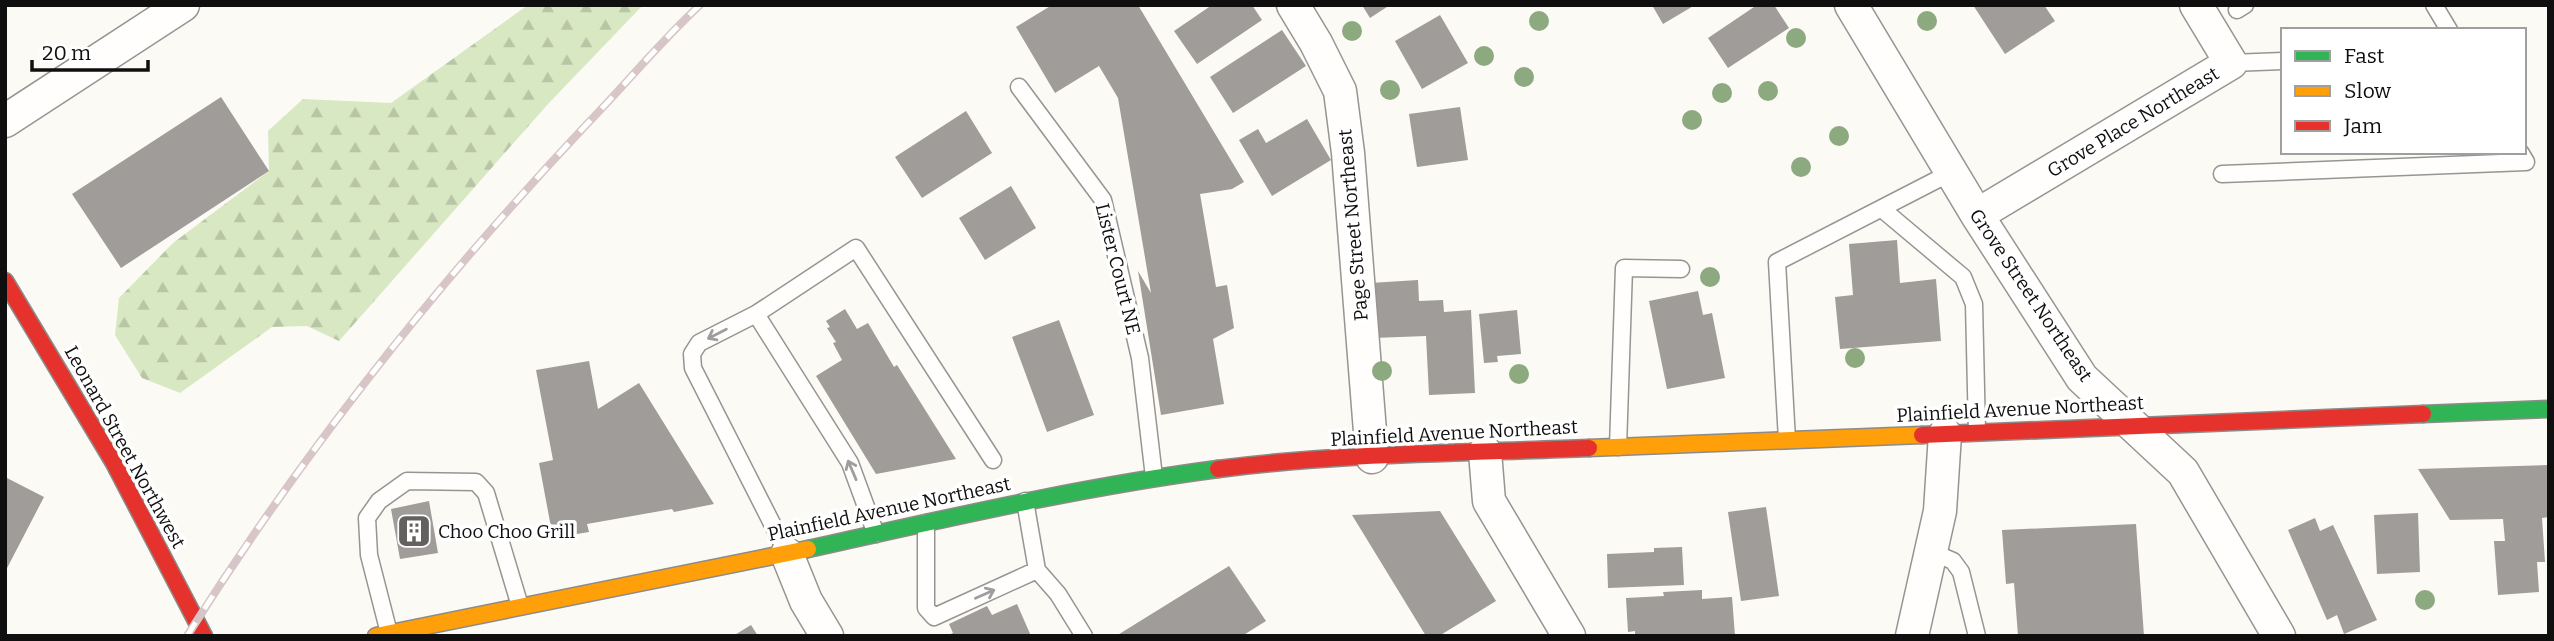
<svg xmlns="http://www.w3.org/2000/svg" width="2554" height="641" font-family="Bitter,serif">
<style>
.forest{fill:url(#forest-firs)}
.building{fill:#9f9c99}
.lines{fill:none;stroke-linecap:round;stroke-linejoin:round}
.lane-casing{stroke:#969592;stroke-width:19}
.street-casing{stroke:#969592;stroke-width:35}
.fast-casing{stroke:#8c8b89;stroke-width:19}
.slow-casing{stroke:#8c8b89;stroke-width:19}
.jam-casing{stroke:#8c8b89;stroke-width:19}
.lane{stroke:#fffefd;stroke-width:16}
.street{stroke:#fffefd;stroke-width:32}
.fast{stroke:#30b455;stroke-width:16}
.slow{stroke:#ff9f0a;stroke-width:16}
.jam{stroke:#e5322d;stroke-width:16}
.rail-casing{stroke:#d7c5c7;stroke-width:8}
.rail{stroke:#fff;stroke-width:5;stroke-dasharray:16;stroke-linecap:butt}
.tree{fill:#8da97f}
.oneway{stroke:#9f9e9e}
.labels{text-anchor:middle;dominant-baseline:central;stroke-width:7;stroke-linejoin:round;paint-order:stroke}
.street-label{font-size:19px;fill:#0f0f0f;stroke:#fff}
.poi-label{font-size:19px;fill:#0f0f0f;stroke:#fff;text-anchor:start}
</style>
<defs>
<pattern id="forest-firs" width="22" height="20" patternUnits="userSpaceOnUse" patternTransform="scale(1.75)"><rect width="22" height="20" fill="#d8e8c2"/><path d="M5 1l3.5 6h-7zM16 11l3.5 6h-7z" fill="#b8c6a6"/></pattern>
</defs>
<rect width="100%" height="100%" fill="#fcfaf4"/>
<path class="forest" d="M528,5h115l-95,99 -209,237 -32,-15 -35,1 -92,66 -38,-15 -27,-43 4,-37 54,-55 96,-72 -1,-40 35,-32 88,4z"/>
<path class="building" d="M1052,5h86l106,177 -12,7 -32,5 16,93 11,-2 7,43 -21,11 11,65 -63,11 -23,-144 13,22 -33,-195 -19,-32 -44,27 -39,-66z
M1212,5h40l10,15 -65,44 -23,-33z
M1362,5h28l-20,13z
M1652,5h43l-32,19z
M1757,5h17l15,23 -61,40 -20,-30z
M1973,5h71l11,16 -50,33z
M1440,15l28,48 -46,26 -27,-48z
M1282,30l24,36 -73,47 -23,-36z
M221,97l48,74 -148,97 -49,-74z
M1460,107l8,53 -51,7 -8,-53z
M966,111l26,42 -70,45 -27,-41z
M1307,119l24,41 -59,36 -33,-56 19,-11 8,14z
M1011,186l25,42 -51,32 -26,-42z
M1897,240l3,43 36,-4 5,62 -101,8 -5,-52 18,-2 -4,-51z
M1418,280l1,21 24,-1 1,12 27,-2 4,83 -46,2 -3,-59 -53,2 -3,-55z
M1698,291l5,24 9,-2 13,65 -58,11 -18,-88z
M845,309l12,20 11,-6 26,44 3,-2 59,94 -80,15 -60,-98 26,-16 -9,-17 3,-1 -9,-14 3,-1 -4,-6z
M1517,310l4,44 -24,2 1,6 -14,1 -5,-49z
M1059,320l35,95 -47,17 -35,-95z
M589,361l9,48 41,-26 75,121 -40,8 -2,-3 -85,15 2,8 -36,6 -14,-75 14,-3 -17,-90z
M2549,465v52l-7,1 3,44h-8l2,30 -41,3 -4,-54h11l-2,-22 -53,1 -32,-51z
M5,477l39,20 -39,75z
M429,501l9,52 -38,6 -9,-50z
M1766,507l13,89 -38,5 -13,-89z
M1440,511l56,90 -57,35h-13l-74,-121z
M2418,513l2,59 -43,2 -3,-59z
M2315,518l5,13 13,-6 44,95 -33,14 -7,-19 -10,5 -39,-90z
M2136,524l8,112h-126l-4,-53 -8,1 -4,-54z
M1682,547l2,38 -76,3 -1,-34 47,-2v-4z
M1229,566l37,55 -24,15h-126z
M1702,590v9l30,-2 3,39h-100v-5l-7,1 -2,-34 38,-2 -1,-4z
M1017,604l14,32h-85l7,-3 -4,-9 38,-18 5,9z
M751,625l7,11h-25z"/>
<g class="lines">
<g class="lane-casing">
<path id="lane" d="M2434,5l15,25
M2237,10l8,-5
M2231,63l52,-2
M1019,87l84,113 37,158 14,119
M2222,174l304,-12 -6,-10
M1882,209l81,68 11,27 3,128
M756,314l100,-66 137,212
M1787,440l-10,-178 175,-90
M1618,447l6,-179 57,1
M1025,501l12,69 21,24 26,42
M926,523v85l8,9 103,-47
M1930,551l23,10 8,11 16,64
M787,553l-94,-185 -1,-14 7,-11 57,-29 94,149 26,71
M389,633l-20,-78 -2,-37 12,-17 28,-20 69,1 10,11 34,113"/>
</g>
<g class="street-casing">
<path id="street" d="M1293,5l23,38 24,48 8,62 24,304
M1851,5l126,210 105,163 101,94 96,164
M5,121l178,-116
M1977,215l254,-152 -35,-58
M1485,452l4,49 80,135
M787,554l19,47 21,35
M1912,636l28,-125 5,-77"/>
</g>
<g class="fast-casing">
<path id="fast" d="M2423,414l126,-5
M808,549c136,-30 272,-62 410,-80"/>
</g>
<g class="slow-casing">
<path id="slow" d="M1589,448l333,-13
M376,636l432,-87"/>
</g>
<g class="jam-casing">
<path id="jam" d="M5,281l109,182 90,173
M1922,435l501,-21
M1218,469c122,-16 248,-16 371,-21"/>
</g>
<use href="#lane" class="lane"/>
<use href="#street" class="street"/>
<use href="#fast" class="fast"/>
<use href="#slow" class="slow"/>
<use href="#jam" class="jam"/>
<g class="rail-casing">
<path id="rail" d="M187,636c116,-184 251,-354 400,-512 38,-39 73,-82 113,-119"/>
</g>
<use href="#rail" class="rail"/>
</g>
<g class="tree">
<circle cx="1539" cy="21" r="10"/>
<circle cx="1927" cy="21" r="10"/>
<circle cx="1352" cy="31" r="10"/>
<circle cx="1796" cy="38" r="10"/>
<circle cx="1484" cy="56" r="10"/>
<circle cx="1524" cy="77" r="10"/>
<circle cx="1390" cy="90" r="10"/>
<circle cx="1768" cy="91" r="10"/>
<circle cx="1722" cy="93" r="10"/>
<circle cx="1692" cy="120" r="10"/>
<circle cx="1839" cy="136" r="10"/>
<circle cx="1801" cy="167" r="10"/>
<circle cx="1710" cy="277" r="10"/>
<circle cx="1855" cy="358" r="10"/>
<circle cx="1382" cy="371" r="10"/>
<circle cx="1519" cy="374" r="10"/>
<circle cx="2425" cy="600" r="10"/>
</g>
<defs><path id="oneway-shaft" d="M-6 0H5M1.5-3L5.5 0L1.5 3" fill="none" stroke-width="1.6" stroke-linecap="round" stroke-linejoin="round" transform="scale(1.75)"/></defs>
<g class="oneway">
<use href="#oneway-shaft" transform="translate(717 334) rotate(153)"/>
<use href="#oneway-shaft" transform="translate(852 470) rotate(-113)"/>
<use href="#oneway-shaft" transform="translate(985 594) rotate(-24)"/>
</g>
<defs>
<g id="building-square" transform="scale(1.75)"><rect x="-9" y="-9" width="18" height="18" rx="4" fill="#62615f" stroke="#fff"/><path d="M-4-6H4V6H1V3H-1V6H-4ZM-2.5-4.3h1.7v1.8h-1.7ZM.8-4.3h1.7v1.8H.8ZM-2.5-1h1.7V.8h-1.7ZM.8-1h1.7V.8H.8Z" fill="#fff"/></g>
</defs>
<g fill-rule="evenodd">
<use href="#building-square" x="414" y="531"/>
</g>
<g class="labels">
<g class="street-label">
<text transform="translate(2133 122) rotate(-31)">Grove Place Northeast</text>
<text transform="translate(1353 225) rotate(-95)">Page Street Northeast</text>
<text transform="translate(1118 269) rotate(76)">Lister Court NE</text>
<text transform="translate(2031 295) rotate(56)">Grove Street Northeast</text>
<text transform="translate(2020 409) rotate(-3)">Plainfield Avenue Northeast</text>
<text transform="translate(1454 433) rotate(-3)">Plainfield Avenue Northeast</text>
<text transform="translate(125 447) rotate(61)">Leonard Street Northwest</text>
<text transform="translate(889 509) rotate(-12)">Plainfield Avenue Northeast</text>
</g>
<g class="poi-label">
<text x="438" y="531">Choo Choo Grill</text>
</g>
</g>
<rect width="2554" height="641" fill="none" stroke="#0f0f0f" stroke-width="14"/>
<rect x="2281" y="28" width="245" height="126" fill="#ffffff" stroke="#9f9f9f" stroke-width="2"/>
<rect x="2295" y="51" width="35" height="10" fill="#30b455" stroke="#9f9f9f" stroke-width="2"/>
<text x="2344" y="63" font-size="21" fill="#0f0f0f">Fast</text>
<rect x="2295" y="86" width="35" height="10" fill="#ff9f0a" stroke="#9f9f9f" stroke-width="2"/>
<text x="2344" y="98" font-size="21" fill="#0f0f0f">Slow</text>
<rect x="2295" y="121" width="35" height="10" fill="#e5322d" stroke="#9f9f9f" stroke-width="2"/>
<text x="2344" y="133" font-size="21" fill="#0f0f0f">Jam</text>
<path d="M32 60v10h116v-10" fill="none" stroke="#0f0f0f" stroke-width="3.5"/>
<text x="42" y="60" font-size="21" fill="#0f0f0f" stroke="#ffffff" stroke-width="5" paint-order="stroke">20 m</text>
</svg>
